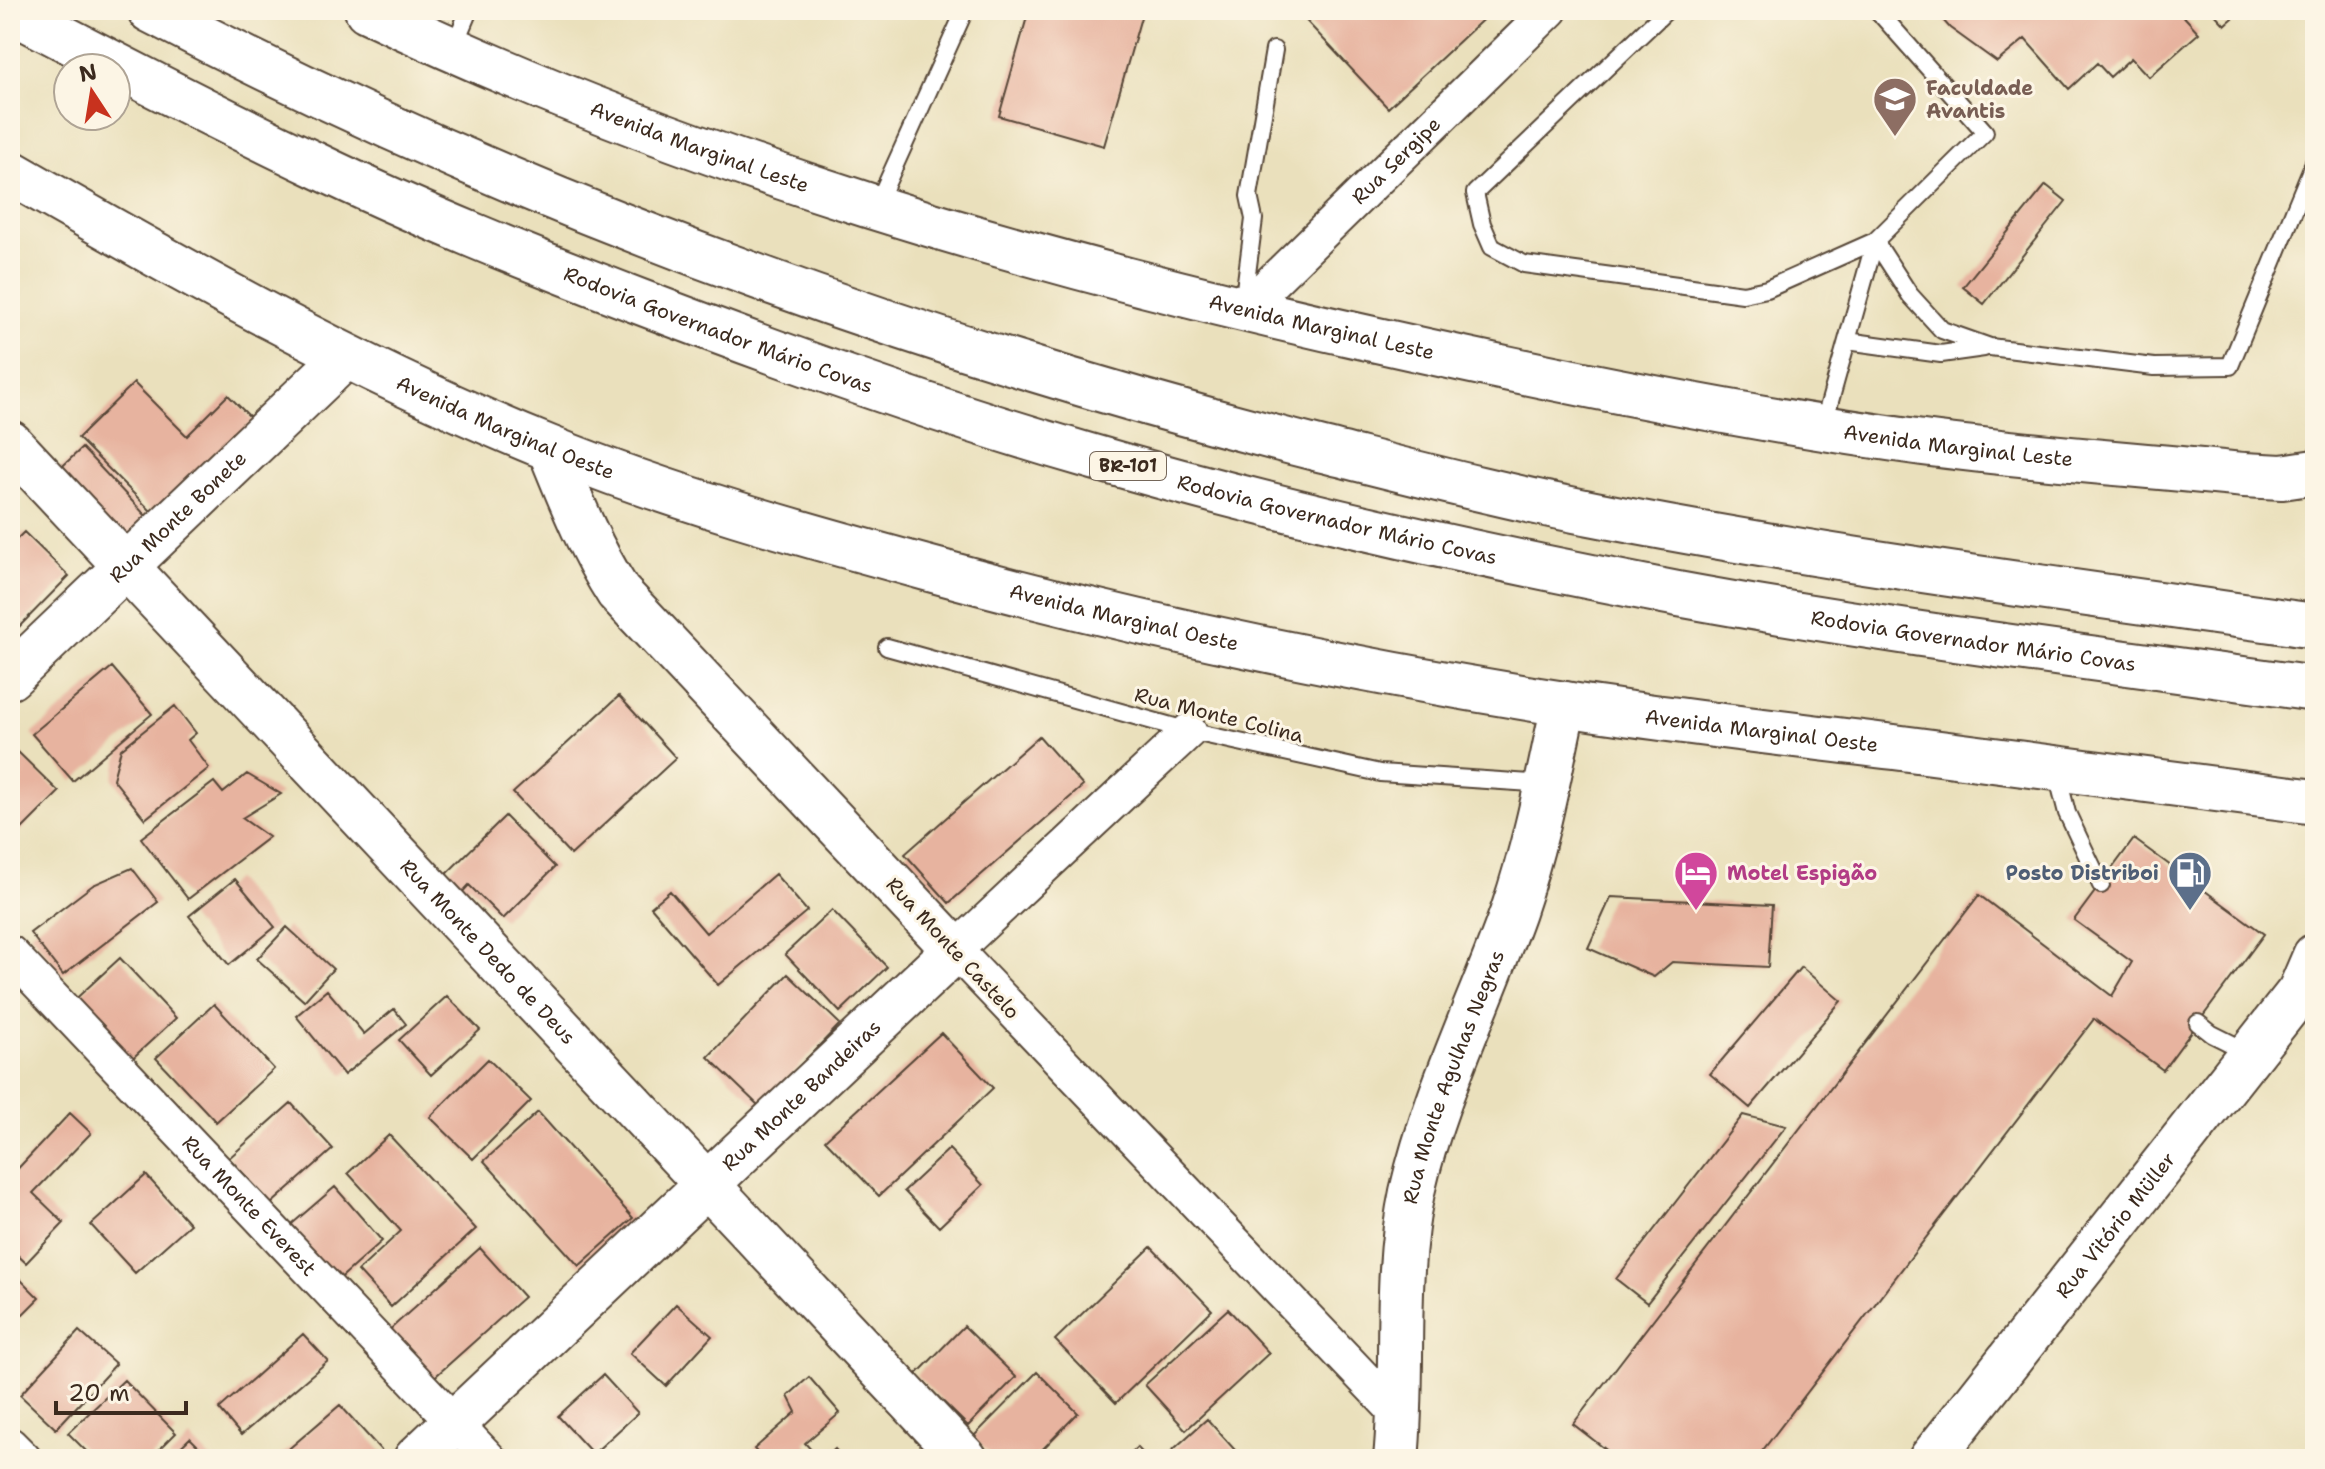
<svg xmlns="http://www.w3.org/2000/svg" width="2325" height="1469" font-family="'Shantell Sans',sans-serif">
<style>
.building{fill:#e7b39f}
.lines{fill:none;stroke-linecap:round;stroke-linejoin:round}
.lane-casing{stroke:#554536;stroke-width:20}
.street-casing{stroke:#554536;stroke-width:38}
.secondary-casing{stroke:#554536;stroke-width:48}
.primary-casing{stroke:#554536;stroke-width:48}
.highway-casing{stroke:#554536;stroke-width:48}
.lane{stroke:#fff;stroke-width:16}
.street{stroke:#fff;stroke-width:34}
.secondary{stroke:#fff;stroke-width:44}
.primary{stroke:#fff;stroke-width:44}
.highway{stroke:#fff;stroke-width:44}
.labels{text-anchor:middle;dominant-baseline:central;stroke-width:6;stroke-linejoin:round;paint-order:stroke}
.shield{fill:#fcf5e5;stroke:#75675a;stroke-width:2}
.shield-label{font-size:18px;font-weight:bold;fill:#3b2a1e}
.education-label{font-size:20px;font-weight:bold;fill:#785e54;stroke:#fcf5e5;text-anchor:start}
.street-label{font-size:20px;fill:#3b2a1e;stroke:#fcf5e5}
.hotel-label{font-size:20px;font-weight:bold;fill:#b23c85;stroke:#fcf5e5;text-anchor:start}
.service-label{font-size:20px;font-weight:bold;fill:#4e5e75;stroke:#fcf5e5;text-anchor:end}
</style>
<rect width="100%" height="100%" fill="#fcf5e5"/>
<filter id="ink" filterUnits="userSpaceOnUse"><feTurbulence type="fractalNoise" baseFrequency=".0125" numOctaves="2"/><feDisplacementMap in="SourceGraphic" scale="16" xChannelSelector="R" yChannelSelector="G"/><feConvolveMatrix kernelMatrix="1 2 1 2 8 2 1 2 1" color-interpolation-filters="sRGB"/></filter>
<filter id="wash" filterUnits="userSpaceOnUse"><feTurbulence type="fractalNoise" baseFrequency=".006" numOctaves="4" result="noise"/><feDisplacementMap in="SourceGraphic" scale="32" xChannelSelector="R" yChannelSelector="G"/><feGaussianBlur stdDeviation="1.8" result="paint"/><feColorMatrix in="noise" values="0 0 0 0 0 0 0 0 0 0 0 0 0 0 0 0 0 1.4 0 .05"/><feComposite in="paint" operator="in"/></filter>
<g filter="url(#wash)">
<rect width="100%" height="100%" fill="#eae0bc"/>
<g id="blocks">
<path class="building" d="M1029,10h114l-39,136 -105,-30z
M1296,10h197l-105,98z
M1934,10h244l21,23 -50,44 -18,-19 -21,19 -13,-14 -28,26 -44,-50 -28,23 -47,-34z
M2211,10h31l-17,15z
M2046,185l20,16 -82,103 -21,-17z
M134,383l53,53 41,-41 26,26 -97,96 -79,-79z
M82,448l66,70 -31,28 -65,-70z
M24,532l45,44 -59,60v-90z
M112,667l40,47 -79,67 -41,-47z
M619,696l57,62 -105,97 -58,-62z
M175,706l21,27 -8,7 21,28 -64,51 -32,-40 8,-30z
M1039,736l44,50 -134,117 -44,-49z
M13,747l46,45 -49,49v-91z
M247,774l34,20 -39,24 27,19 -81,62 -47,-61 73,-56 9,11z
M505,816l50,51 -52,52 -34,-34 -11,12 -17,-18z
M2134,839l130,95 -101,136 -69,-51 -338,440h-138l-45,-35 406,-529 133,101 20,-34 -58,-42z
M132,868l26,34 -95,73 -33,-42 63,-48z
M775,874l32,37 -89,74 -67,-78 19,-16 36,42z
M235,879l40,48 -46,38 -40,-49z
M1611,897l161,8 -4,62 -96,-5 -18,15 -66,-29z
M832,910l55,57 -47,45 -55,-58z
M287,927l46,42 -29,32 -47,-42z
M120,958l56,60 -51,47 -56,-60z
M1801,967l40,34 -91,107 -40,-34z
M788,974l52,50 -80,83 -52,-50z
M327,990l37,44 30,-25 12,15 -62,51 -48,-59z
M447,996l33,34 -49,45 -32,-35z
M214,1004l60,65 -58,53 -60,-64z
M941,1033l52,55 -114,108 -54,-56z
M488,1059l43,42 -58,58 -43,-42z
M291,1103l42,46 -62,55 -42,-46z
M538,1112l95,106 -54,48 -95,-105z
M70,1113l21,20 -58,60 31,30 -38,40 -16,-15v-71z
M1743,1115l43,11 -139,177 -31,-24z
M389,1135l87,94 -85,78 -33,-36 43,-40 -53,-58z
M949,1149l34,36 -44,42 -35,-36z
M146,1175l44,49 -55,49 -44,-48z
M335,1187l47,54 -47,42 -49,-54z
M1151,1247l61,63 -96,93 -61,-63z
M480,1248l44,49 -95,85 -44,-48z
M10,1269l29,29 -29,29z
M676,1304l36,32 -46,50 -36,-33z
M1228,1309l41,44 -83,77 -41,-45z
M964,1326l52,51 -48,49 -52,-51z
M79,1331l37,33 -60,65 -36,-34z
M303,1334l25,27 -87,74 -22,-26z
M1037,1372l41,41 -45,46h-37l-23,-22z
M603,1375l35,38 -45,41 -35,-38z
M809,1377l31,36 -35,30 9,10 -8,6h-43l-9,-10 42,-37 -8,-16z
M124,1380l52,53 -26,26h-56l-26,-26z
M340,1405l49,54h-112z
M1207,1419l36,40h-75l-2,-3z
M190,1438l21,21h-43z
M1137,1447l11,12h-23z
M835,1449l9,10h-20z"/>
</g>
</g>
<g filter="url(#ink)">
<use href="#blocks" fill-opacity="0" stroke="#554536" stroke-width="2"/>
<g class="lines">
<g class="lane-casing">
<path id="lane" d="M1667,10l-192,183 7,31 10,23 32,17 219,30 24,-5 108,-48 35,54 32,35 48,17 164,20 76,-1 85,-206
M454,46l15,-36
M876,207l89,-197
M1243,305l11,-86 -5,-23 25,-146
M1847,341l94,13 43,-6
M1823,426l52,-185 110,-109 -108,-122
M887,647l302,84 191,42 166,11
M2056,770l11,43 34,72
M2198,1023l14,11 36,18"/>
</g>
<g class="street-casing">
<g id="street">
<path id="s1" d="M1243,310l307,-300"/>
<path d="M1189,731l-234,219 445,466"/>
<path id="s2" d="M10,953l479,506"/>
<path d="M10,1445l14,14"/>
</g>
</g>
<g class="secondary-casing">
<g id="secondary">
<path id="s3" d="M10,443l955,1016"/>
<path id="s4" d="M10,677l335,-320"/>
<path id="s5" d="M416,1459l539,-509 -337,-358c-29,-45 -48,-94 -68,-143"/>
<path id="s6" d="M1396,1459c9,-89 -3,-179 16,-267 22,-97 68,-188 101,-281 23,-67 36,-137 51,-207"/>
<path id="s7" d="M1931,1459l369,-468 15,-35"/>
</g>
</g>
<g class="primary-casing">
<g id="primary">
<path id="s8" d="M367,10c323,154 670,255 1019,332 178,40 356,76 537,101 106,14 214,21 321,32l38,2 33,-5"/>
<path id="s9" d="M10,172c176,101 351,200 539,276 123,50 253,86 381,121 207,57 416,100 628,134 111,18 224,30 336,44 141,19 281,38 421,55"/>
</g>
</g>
<g class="highway-casing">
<g id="highway">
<path id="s10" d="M10,10c101,53 201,105 304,154 105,51 215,95 324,137 148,57 297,110 448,154 194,57 393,101 592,139 211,39 425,65 637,95"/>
<path d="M150,10c371,194 763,336 1169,439 92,23 183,47 276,65 239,47 480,78 720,112"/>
</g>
</g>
<use href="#lane" class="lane"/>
<use href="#street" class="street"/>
<use href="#secondary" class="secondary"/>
<use href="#primary" class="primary"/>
<use href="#highway" class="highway"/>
</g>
</g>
<defs>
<g id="university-pin" transform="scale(2.3)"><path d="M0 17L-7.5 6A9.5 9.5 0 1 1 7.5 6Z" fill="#8d6e63" stroke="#fcf5e5"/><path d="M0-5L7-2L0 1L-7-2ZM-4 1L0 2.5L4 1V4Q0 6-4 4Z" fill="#fff"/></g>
<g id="hotel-pin" transform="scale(2.3)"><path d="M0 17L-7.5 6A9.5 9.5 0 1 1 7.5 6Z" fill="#d1479c" stroke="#fcf5e5"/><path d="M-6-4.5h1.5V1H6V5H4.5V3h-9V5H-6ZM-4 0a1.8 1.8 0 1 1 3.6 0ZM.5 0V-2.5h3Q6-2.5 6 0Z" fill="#fff"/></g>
<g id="fuel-pin" transform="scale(2.3)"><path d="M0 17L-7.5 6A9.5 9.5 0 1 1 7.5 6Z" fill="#5c6f8a" stroke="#fcf5e5"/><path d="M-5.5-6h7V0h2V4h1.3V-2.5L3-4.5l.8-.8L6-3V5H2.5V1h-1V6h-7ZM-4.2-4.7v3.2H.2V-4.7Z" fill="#fff"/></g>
</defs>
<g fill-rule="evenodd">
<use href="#university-pin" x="1895" y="99"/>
<use href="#hotel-pin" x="1696" y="873"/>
<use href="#fuel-pin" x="2190" y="873"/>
</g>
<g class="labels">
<rect class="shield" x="1090" y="452" width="76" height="28" rx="6"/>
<g class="shield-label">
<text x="1128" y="466">BR-101</text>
</g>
<g class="education-label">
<text x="1926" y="88">Faculdade<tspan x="1926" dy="23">Avantis</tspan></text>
</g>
<g class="street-label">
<text stroke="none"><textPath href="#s8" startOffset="360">Avenida Marginal Leste</textPath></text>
<text stroke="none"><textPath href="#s1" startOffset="214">Rua Sergipe</textPath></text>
<text stroke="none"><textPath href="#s8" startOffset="1008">Avenida Marginal Leste</textPath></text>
<text stroke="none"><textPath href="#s10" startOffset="778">Rodovia Governador Mário Covas</textPath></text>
<text stroke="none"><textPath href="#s9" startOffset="558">Avenida Marginal Oeste</textPath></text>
<text stroke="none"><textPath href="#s8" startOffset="1656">Avenida Marginal Leste</textPath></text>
<text stroke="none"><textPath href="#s4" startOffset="232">Rua Monte Bonete</textPath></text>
<text stroke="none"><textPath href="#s10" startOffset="1426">Rodovia Governador Mário Covas</textPath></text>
<text stroke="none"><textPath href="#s9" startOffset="1206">Avenida Marginal Oeste</textPath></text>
<text stroke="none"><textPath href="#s10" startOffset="2074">Rodovia Governador Mário Covas</textPath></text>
<text transform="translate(1219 715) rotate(14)">Rua Monte Colina</text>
<text stroke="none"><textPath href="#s9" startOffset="1854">Avenida Marginal Oeste</textPath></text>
<text transform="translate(953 948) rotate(47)">Rua Monte Castelo</text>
<text stroke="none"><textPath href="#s3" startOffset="698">Rua Monte Dedo de Deus</textPath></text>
<text stroke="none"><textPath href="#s6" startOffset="390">Rua Monte Agulhas Negras</textPath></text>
<text stroke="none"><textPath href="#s5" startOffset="530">Rua Monte Bandeiras</textPath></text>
<text stroke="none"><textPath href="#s2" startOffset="348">Rua Monte Everest</textPath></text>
<text stroke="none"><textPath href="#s7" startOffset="298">Rua Vitório Müller</textPath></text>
</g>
<g class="hotel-label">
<text x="1727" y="873">Motel Espigão</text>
</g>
<g class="service-label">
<text x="2159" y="873">Posto Distriboi</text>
</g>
</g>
<rect width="2325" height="1469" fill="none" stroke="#fcf5e5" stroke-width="40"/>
<g transform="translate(92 92) rotate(348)"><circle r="38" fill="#fcf5e5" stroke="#afa495" stroke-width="2"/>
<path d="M0-6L14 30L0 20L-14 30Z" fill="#c8321e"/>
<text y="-12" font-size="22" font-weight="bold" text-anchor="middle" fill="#3b2a1e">N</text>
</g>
<path d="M56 1401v12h130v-12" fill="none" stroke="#3b2a1e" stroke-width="4"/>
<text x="68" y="1401" font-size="24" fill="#3b2a1e" stroke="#fcf5e5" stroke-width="6" paint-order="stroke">20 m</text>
</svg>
